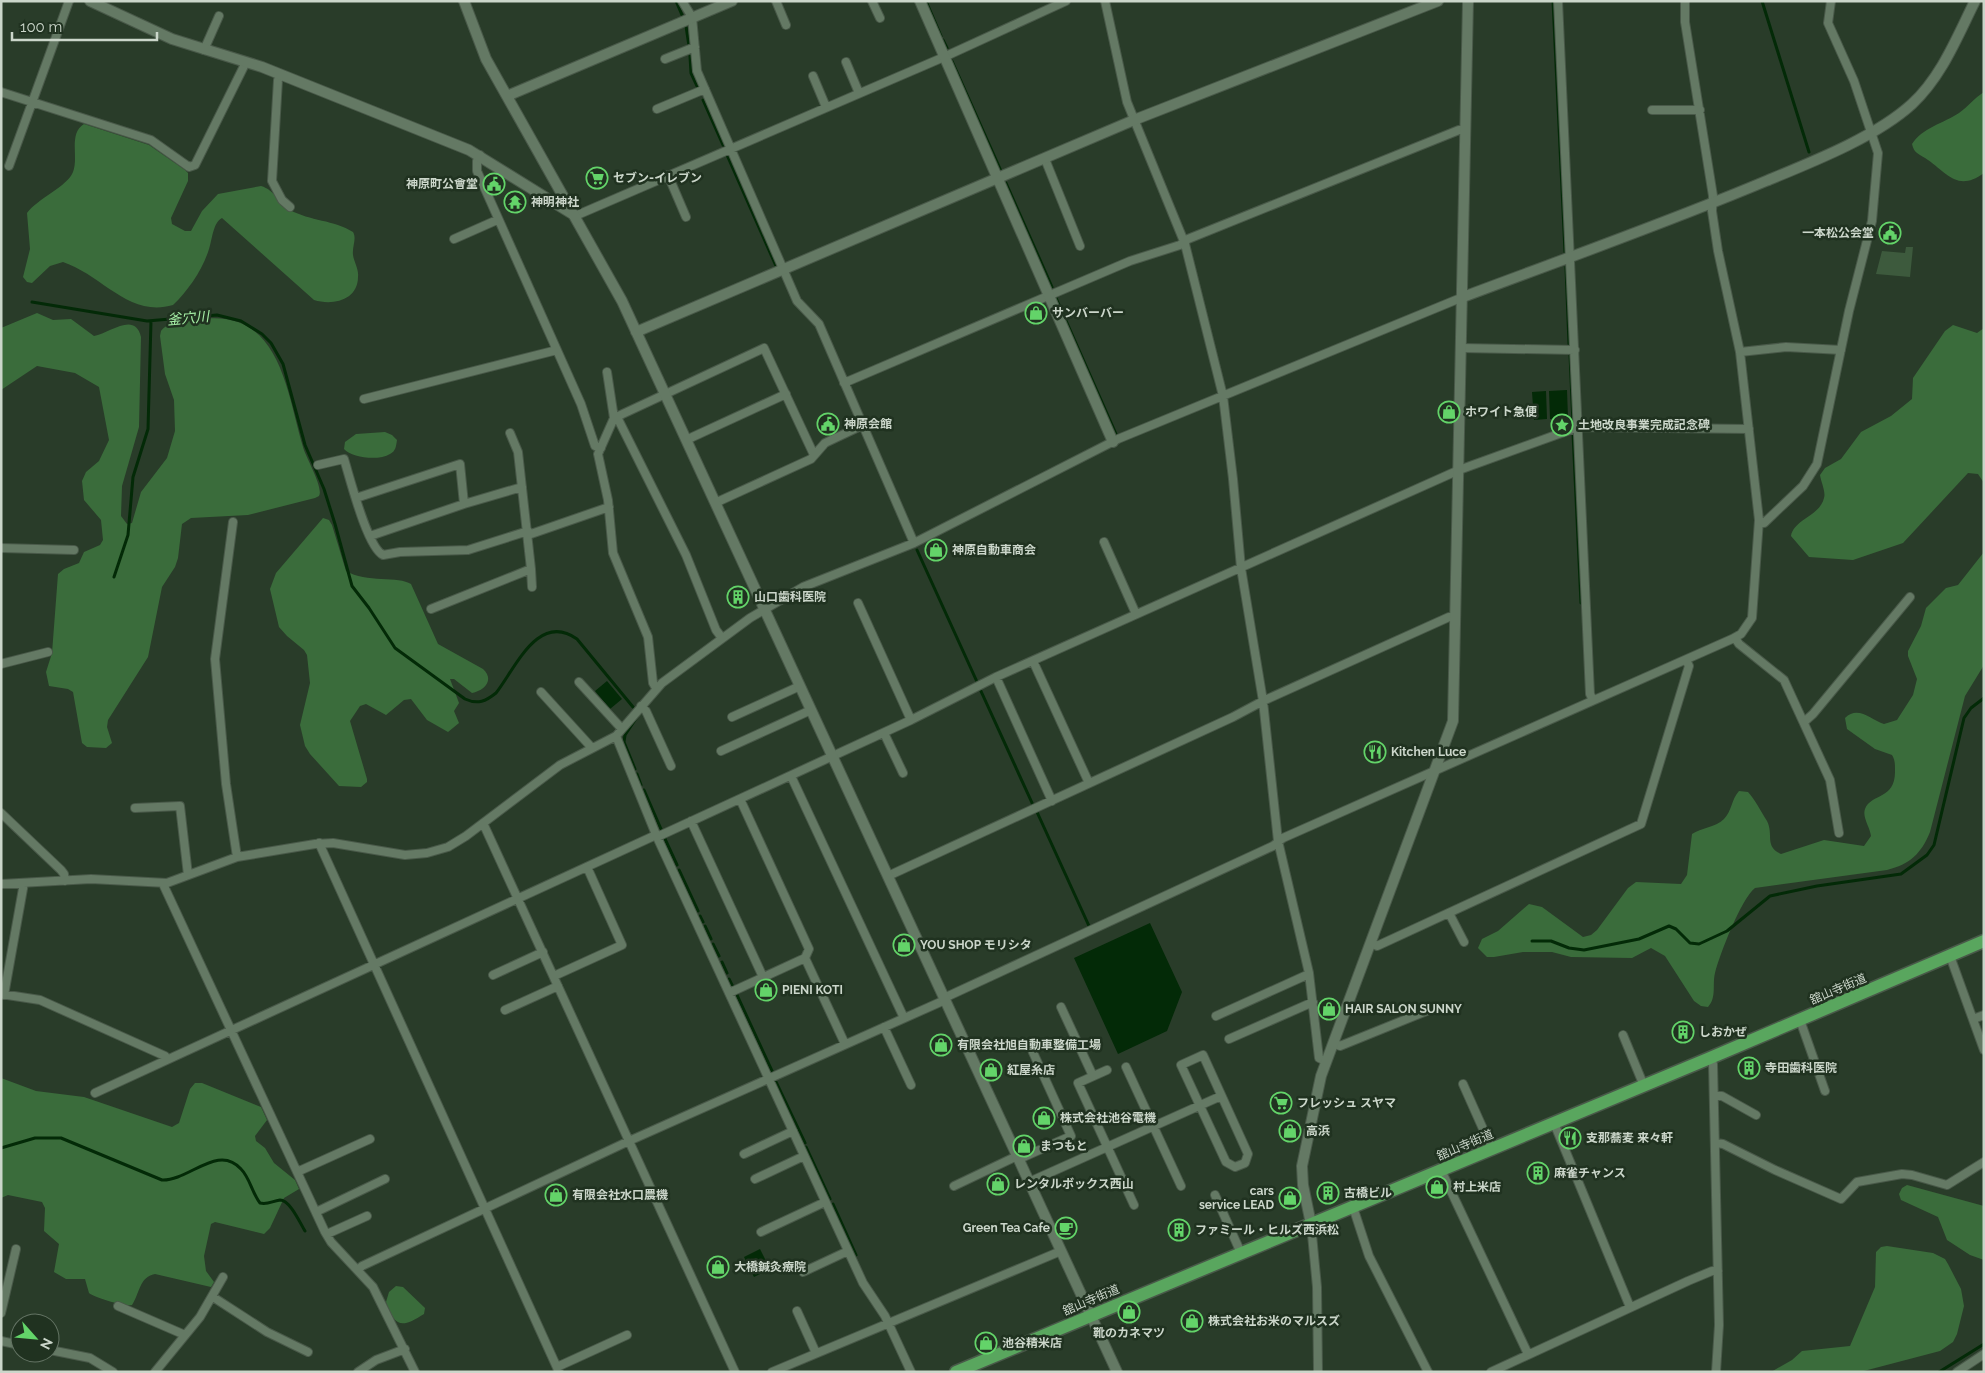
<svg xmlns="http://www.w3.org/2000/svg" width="1985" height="1373" font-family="Raleway,'Noto Sans JP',sans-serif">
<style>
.green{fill:#3d5a3d}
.forest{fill:#3a6c3b}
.water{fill:#032a07}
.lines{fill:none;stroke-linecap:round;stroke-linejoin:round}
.stream{stroke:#032a07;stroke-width:3}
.minor-casing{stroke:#495949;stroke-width:10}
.tertiary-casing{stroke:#495949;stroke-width:12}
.primary-casing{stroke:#495949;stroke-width:15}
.minor{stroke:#647964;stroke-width:8}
.tertiary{stroke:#647964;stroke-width:10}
.primary{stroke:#59a65e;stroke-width:12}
.labels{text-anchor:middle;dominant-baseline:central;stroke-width:5;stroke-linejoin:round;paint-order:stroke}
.poi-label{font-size:12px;font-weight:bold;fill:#cbd6ca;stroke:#203220;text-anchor:start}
.street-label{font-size:12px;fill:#cbd6ca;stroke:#203220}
.water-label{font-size:14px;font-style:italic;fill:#a5eea5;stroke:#203220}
</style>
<rect width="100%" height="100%" fill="#293c29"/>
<path class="green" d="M1906,247h7l-3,30 -34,-3 6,-23 23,2z"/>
<path class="forest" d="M1984,92v81c-26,19 -36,1 -56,-13 -8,-6 -14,-6 -16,-16 10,-16 32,-21 47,-31 9,-6 15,-15 25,-21z
M84,124l65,21 36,25 3,3v8l-17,37 1,6 13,7h6l11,-20 16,-17 43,-8c14,4 17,17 29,24 20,11 44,10 63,22 4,7 -1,14 0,23 1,7 6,14 5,22 0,23 -25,29 -44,23l-92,-82c-9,4 -10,23 -13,31 -6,20 -21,42 -36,56 -44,13 -71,-30 -110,-43l-13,4 -18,17 -5,-1 -4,-5 7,-28 -3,-36c10,-14 41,-27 46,-41 6,-15 -5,-38 11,-48z
M37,313l16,7 18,-1 23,17c16,-3 41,-25 47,1l-2,90 -17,59 -1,30 6,8 5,-1 9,-31 26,-34 8,-27 -1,-31 -9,-26 -5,-38 1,-5c6,-9 24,-9 35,-11 84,-15 90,70 107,127 3,11 21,41 16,49l-4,2 -67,17 -57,3 -9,6 -4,34 -3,9 -13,20 -14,70 -40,63 -1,7 5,16 -6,5 -19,-1 -5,-4 -9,-51 -5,-3 -19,-3 -3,-14 6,-19 6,-79 6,-5 15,-6 5,-11 16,-7 3,-5 -2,-20 -17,-20 -2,-19 4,-9 13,-11 10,-21 -10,-53 -24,-14 -38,-7 -36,24v-62z
M1953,325l24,8 7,-5v155l-6,-9 -10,-1 -65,70 -50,17 -44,-3 -18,-21c3,-17 29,-20 33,-38 2,-6 -3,-16 -4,-23l5,-7 16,-9 20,-27 30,-16 21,-17 1,-21 32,-47z
M385,432l7,3 5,5c-1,6 -1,11 -7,14 -11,7 -38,4 -46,-5l1,-7 11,-8z
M323,518l6,2 3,5 14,46c20,12 53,5 65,13l27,60 45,25c12,11 1,22 -11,24l-18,-14h-4l9,24 -5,8 5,12 -11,9 -21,-12 -16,-21 -7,1 -18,15 -20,-11 -6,2 -10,15 17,58v3l-6,5 -22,-1 -29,-32 -5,-8 -5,-21 10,-42 -3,-28 -3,-5 -17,-14 -8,-9 -9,-38 6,-16z
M1984,552v113l-19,31 -35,136c-9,22 -20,32 -43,38l-132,18c-14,11 -35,66 -40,85 -3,12 2,24 -7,34l-7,-1 -7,-5 -29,-45 -14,-8 -19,10 -61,-1 -19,-5h-29l-29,5h-7l-9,-9 4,-9 16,-8 31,-27 13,3 41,30 8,-2 6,-5 31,-42 8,-6 45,2 6,-9 5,-41c9,-6 24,-7 32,-15 8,-8 7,-19 15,-28l9,1c6,6 14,21 19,29 7,14 -3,25 14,33l43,-14 40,6 7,-10c-1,-9 -9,-19 -6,-27 6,-16 31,-9 30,-39 0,-6 0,-10 -3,-15l-17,-6 -28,-20 -2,-11c13,-13 26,2 39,6l13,-4 16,-25 4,-16 -9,-23v-5l13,-25 5,-18 20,-20 12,-3z
M1,1078l35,13 48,6 88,30 7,-4 11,-34 5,-6h7l59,24 6,13 -12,16 1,5 9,7 9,15 21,17 4,9 -15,9 -14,30 -6,6 -49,-12 -4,2 -7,32 2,15 8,11 -3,5 -56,-13c-16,3 -15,19 -23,31 -6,2 -37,-7 -43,-12l-4,-14h-19l-12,-7 5,-28 -15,-13 1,-23 -3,-6 -34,-7 -7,3z
M1907,1185l77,21v54l-14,-5 -23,-15 -9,-23 -37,-17 -2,-6 3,-6z
M1887,1246l46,7 12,6 3,5 13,25 3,17 -7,28 -4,8 -13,9 -80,21h-89l21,-12 10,-9 48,-5 25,-59 1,-35 5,-5z
M396,1286l7,1 22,21 -1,6c-22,14 -29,14 -38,-12l3,-10z"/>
<path class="water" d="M1567,390l1,28 -18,1 -1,-28z
M1546,391l1,28 -13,1 -2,-28z
M607,681l15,18 -12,10 -15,-18z
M1150,923l32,69 -15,39 -49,23 -44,-96z
M760,1249l10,20 -16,8 -10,-20z"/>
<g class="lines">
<path class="stream" d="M676,1l6,14
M926,1l15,35
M1553,1l12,251
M1762,1l47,151
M686,26l3,20
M943,40l4,8
M690,56l1,17 7,15
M952,61l49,110
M703,100l20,45
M727,155l49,111
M1006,183l46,104
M1566,267l3,77
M1056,298l60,136
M32,302l115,19 70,-6 24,6 21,13 9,9 12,21 22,81 19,44 11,35 17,62 17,22 26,40 70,51c13,6 21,2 31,-6 19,-24 42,-82 81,-54l56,68
M1570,354l3,70
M1573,433l8,170
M917,550l61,134
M114,577l14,-42 5,-58 15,-48 3,-108
M980,689l53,116
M635,769l-11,-27 1,-7 12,-18
M637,774l4,11
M644,790l17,39
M1037,812l52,114
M665,839l12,26
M679,870l19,41
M700,916l3,6
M705,926l6,13
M1532,941h19l18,7 15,2 55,-11 30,-13 7,3 14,14 9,1 28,-13 43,-35 47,-10 84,-12 26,-19 7,-10 30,-127 7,-10 13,-10
M713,944l6,12
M722,962l5,11
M729,979l4,8
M736,993l36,78
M776,1082l29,61
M806,1147l24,52
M1,1148l34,-10h26l101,42c27,1 56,-37 79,-11 9,9 11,24 19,34 8,2 12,-2 20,-3 10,0 20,23 25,31
M833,1204l23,51
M1939,1372l45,-28"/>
<g class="minor-casing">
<path id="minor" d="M682,1l10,16 5,54 100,230 22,23 95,219
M776,1l10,24
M872,1l8,17
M1105,1l22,101 58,142 38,152 10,83 8,89 22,133 15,140 31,132 10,85 7,3
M1558,1l32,693 3,6
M204,50l15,-34
M665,59l30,-12
M846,62l13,31
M281,75l-3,5 -6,101 10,19 8,7
M813,76l13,31
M1,92l150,48 38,27 6,-2 51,-103
M657,109l48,-20
M1652,110h48
M480,155l-3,6v10l104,233 14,42 6,2
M1045,159l35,87
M9,166l60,-165
M668,175l18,42
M575,216l369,-159 122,-56
M454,239l43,-19
M1461,348l114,2
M1740,352l46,-5 55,3
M607,372l7,46
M844,383l286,-122 50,-16 8,-6 271,-109h7
M364,399l193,-49
M617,417l69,138 30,75 6,8
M686,440l100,-46
M318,465l26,-6c6,19 23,88 39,96l17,-3 68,-2 60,-19
M356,498l104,-34 4,40
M715,503l96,-44 14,-16 38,-18
M233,522l-18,137 11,125 11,73
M1759,523h5l39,-37 14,-22 32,-153 23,-90 6,-68 -24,-72 -26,-58 3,-22
M528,535l81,-28
M370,536l94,-32 58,-17
M1104,542l32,72
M1,548l73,2
M531,569l1,18
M858,603l53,117
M431,609l100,-40 -13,-117 -8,-19
M1735,638l4,6 45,36 46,100 9,53
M1033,661l56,122
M1,664l47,-12
M996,677l56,124
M579,682l43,47
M656,688l-3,-5 -5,-46 -35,-84 -5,-53 -10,-46 16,-36 150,-70 50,107
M541,692l51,56
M641,706l5,5 25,55
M732,717l68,-31
M1804,722l9,-8 97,-117
M884,733l19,40
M616,736l41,101 206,446 22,33 26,56
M721,751l90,-41
M791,776l113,242
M135,808l45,-2 8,69
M1,813l60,57 3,4 1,7
M691,821l72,156
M483,823l252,549
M657,837l254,-117 85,-43 463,-207 119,-43 171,2
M319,843l240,529
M888,876l345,-159 30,-16 186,-84h7
M1,884l90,-5 76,4 70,-26 78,-13 18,-1 72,12 22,-2 21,-6 18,-11 94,-71 56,-29 46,-53 88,-65 53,-31 111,-44 204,-104 345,-142
M163,884l162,348 6,10 42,45 42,85
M1449,913l15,29
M1371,943l6,3 264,-122 48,-158 -3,-6
M1950,956l34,94
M805,958l40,86
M493,975l50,-23
M554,976l68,-31 -35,-78
M729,993l76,-35 4,-9 -69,-150
M1,994l39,6 125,56 1,4
M4,995l20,-112
M944,998l329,-152 10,-8 449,-199 9,-5 11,-16 7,-98 -19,-168 -22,-101 -6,-40 1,-15 -28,-174v-21
M1061,1007l32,69
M505,1010l53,-24
M1216,1016l93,-42
M1973,1019l11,-4
M1800,1020l25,71
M884,1027l27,58
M1623,1035l21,51
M1229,1039l84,-37
M1333,1043l7,3 89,-36
M1203,1055l45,99 -3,9 -10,4 -9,-5 -45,-97z
M1710,1058l3,6 6,261 -3,47
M1126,1067l55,119
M1107,1070l-29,13 56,122
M1463,1084l29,65
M95,1093l561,-258
M1715,1096h7l34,19
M1554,1123l76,184
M1716,1143l7,1 52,26 66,29 16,-17 45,-8 10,1 35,10 37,-23
M744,1154l49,-23
M1019,1159l52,-23 -40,-88
M1441,1170l87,184
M297,1172l73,-33
M755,1179l49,-23
M1029,1182l192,-86
M954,1186l63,-30
M1215,1195l26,58
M1353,1207l16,49 59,116
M316,1212l69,-33
M1311,1224l6,63 1,85
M761,1232l64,-30
M327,1234l40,-18
M358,1270l4,-4 267,-125 316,-141
M803,1272l45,-21
M213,1297l54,35 41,20
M118,1306l67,29
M797,1311l19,42
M1,1313l15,-64
M1,1341l19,4
M50,1350l40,8 23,14
M557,1367l70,-32
M155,1372l45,-55 23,-40
M358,1372l18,-12 29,-11
M772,1372l289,-121
M1491,1372l197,-91 24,-10h6
M1957,1372l27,-18"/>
</g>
<g class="tertiary-casing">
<path id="tertiary" d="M90,1l82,38 90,28 207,83 105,65
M464,1l22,58 136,242 495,1071
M920,1l193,441
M507,96l225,-95
M1463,297c101,-38 203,-74 303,-116 46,-19 110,-44 146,-77 30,-28 45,-67 63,-103
M636,332l498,-212 304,-119
M1311,1224l-8,-39 -1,-19 19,-90 132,-355 15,-720"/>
</g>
<g class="primary-casing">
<path id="primary" d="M956,1372l754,-314 274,-117"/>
</g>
<use href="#minor" class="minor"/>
<use href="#tertiary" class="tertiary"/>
<use href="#primary" class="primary"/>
</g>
<defs>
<g id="supermarket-ring" transform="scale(1.125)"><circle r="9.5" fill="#203220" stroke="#63d469" stroke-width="1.5"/><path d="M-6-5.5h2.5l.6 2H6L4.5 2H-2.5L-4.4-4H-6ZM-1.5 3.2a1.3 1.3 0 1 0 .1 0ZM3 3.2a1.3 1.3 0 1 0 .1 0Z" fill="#63d469"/></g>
<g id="civic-ring" transform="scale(1.125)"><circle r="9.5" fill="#203220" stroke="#63d469" stroke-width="1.5"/><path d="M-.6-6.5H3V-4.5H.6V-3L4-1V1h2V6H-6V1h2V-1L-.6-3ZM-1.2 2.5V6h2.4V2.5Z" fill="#63d469"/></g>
<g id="temple-ring" transform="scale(1.125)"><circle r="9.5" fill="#203220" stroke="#63d469" stroke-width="1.5"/><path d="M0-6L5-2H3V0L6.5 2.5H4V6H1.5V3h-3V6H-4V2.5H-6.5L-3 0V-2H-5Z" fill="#63d469"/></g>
<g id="shop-ring" transform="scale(1.125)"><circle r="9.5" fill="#203220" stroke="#63d469" stroke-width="1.5"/><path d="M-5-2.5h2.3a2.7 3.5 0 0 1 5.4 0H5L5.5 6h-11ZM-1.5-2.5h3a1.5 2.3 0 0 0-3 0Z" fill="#63d469"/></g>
<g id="sight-ring" transform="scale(1.125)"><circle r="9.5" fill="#203220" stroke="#63d469" stroke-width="1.5"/><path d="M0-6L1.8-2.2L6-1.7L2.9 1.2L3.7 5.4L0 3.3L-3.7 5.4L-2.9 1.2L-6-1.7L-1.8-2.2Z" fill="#63d469"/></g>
<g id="building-ring" transform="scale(1.125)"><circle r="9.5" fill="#203220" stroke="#63d469" stroke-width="1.5"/><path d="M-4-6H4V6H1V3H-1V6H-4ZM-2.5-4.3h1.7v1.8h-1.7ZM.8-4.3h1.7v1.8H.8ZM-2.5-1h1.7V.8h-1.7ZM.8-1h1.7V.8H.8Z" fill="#63d469"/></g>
<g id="restaurant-ring" transform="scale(1.125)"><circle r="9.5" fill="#203220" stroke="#63d469" stroke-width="1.5"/><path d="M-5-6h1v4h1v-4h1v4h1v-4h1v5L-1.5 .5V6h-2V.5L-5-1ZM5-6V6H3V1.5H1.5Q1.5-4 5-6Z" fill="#63d469"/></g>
<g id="cafe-ring" transform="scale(1.125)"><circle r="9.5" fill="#203220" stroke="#63d469" stroke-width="1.5"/><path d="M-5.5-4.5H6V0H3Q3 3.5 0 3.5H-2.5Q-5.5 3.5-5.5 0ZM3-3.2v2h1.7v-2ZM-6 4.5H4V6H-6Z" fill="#63d469"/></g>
</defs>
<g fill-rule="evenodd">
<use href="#supermarket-ring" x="597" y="178"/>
<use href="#civic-ring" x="494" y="184"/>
<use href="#temple-ring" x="515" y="202"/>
<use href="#civic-ring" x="1890" y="233"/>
<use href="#shop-ring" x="1036" y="313"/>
<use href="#shop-ring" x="1449" y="412"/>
<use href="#civic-ring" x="828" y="424"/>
<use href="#sight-ring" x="1562" y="425"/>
<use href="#shop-ring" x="936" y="550"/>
<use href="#building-ring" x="738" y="597"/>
<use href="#restaurant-ring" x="1375" y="752"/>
<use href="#shop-ring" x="904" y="945"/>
<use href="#shop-ring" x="766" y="990"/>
<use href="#shop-ring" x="1329" y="1009"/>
<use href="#building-ring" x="1683" y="1032"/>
<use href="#shop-ring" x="941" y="1045"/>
<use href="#building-ring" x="1749" y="1068"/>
<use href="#shop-ring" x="991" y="1070"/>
<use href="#supermarket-ring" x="1281" y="1103"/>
<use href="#shop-ring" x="1044" y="1118"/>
<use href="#shop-ring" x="1290" y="1131"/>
<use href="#restaurant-ring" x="1570" y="1138"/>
<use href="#shop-ring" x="1024" y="1146"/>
<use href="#building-ring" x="1538" y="1173"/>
<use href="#shop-ring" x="998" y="1184"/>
<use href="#shop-ring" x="1437" y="1187"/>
<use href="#building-ring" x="1328" y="1193"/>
<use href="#shop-ring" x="556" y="1195"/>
<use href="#shop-ring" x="1290" y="1198"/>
<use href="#cafe-ring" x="1066" y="1228"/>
<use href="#building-ring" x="1179" y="1230"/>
<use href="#shop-ring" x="718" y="1267"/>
<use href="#shop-ring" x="1129" y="1312"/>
<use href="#shop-ring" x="1192" y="1321"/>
<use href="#shop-ring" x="986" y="1343"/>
</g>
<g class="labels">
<g class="poi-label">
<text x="613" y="178">セブン-イレブン</text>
<text x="478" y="184" text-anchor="end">神原町公會堂</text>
<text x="531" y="202">神明神社</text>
<text x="1874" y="233" text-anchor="end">一本松公会堂</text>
<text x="1052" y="313">サンバーバー</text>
<text x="1465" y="412">ホワイト急便</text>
<text x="844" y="424">神原会館</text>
<text x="1578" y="425">土地改良事業完成記念碑</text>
<text x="952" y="550">神原自動車商会</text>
<text x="754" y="597">山口歯科医院</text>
<text x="1391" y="752">Kitchen Luce</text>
<text x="920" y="945">YOU SHOP モリシタ</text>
<text x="782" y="990">PIENI KOTI</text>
<text x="1345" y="1009">HAIR SALON SUNNY</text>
<text x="1699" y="1032">しおかぜ</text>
<text x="957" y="1045">有限会社旭自動車整備工場</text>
<text x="1765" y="1068">寺田歯科医院</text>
<text x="1007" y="1070">紅屋糸店</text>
<text x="1297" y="1103">フレッシュ スヤマ</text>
<text x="1060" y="1118">株式会社池谷電機</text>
<text x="1306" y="1131">高浜</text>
<text x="1586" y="1138">支那蕎麦 来々軒</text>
<text x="1040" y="1146">まつもと</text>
<text x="1554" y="1173">麻雀チャンス</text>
<text x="1014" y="1184">レンタルボックス西山</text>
<text x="1453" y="1187">村上米店</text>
<text x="1274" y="1191" text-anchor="end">cars<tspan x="1274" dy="14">service LEAD</tspan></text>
<text x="1344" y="1193">古橋ビル</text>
<text x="572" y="1195">有限会社水口農機</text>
<text x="1050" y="1228" text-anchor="end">Green Tea Cafe</text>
<text x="1195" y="1230">ファミール・ヒルズ西浜松</text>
<text x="734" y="1267">大橋鍼灸療院</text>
<text x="1208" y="1321">株式会社お米のマルスズ</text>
<text x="1129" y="1333" text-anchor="middle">靴のカネマツ</text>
<text x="1002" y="1343">池谷精米店</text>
</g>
<g class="street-label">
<text transform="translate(1838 989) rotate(-23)">舘山寺街道</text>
<text transform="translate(1465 1145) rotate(-23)">舘山寺街道</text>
<text transform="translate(1091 1300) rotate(-23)">舘山寺街道</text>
</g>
<g class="water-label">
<text transform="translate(188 318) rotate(-5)">釜穴川</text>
</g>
</g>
<rect width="1985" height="1373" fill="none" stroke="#cbd6ca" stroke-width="5"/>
<g transform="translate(35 1338) rotate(117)"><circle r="24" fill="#203220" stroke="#647464"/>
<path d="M0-4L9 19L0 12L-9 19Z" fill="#63d469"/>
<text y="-8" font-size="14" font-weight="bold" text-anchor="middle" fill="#cbd6ca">N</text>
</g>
<path d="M12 32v8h145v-8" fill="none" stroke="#cbd6ca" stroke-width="2.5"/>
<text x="20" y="32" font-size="15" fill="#cbd6ca" stroke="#203220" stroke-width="4" paint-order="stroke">100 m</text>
</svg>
